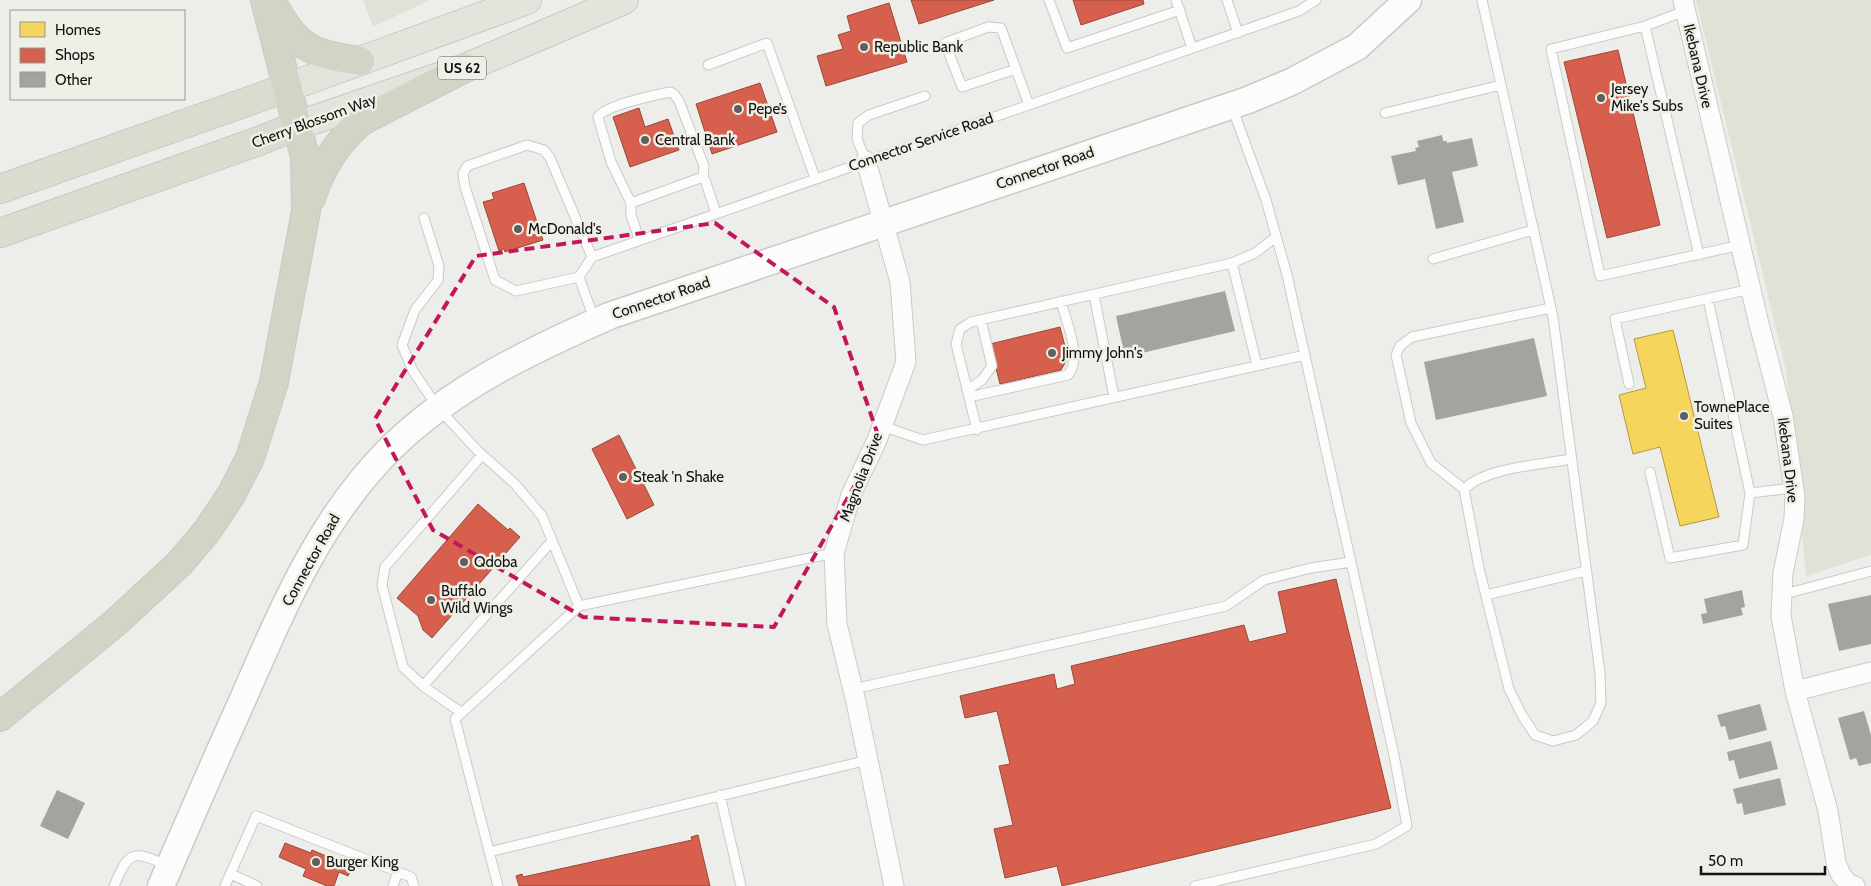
<svg xmlns="http://www.w3.org/2000/svg" width="1871" height="886" font-family="Cabin,sans-serif">
<style>
.built{fill:#e0e2d8}
.homes{fill:#f6d55c;stroke:#b29a45}
.shops{fill:#d6604d;stroke:#9b493a}
.building{fill:#a3a4a0}
.lines{fill:none;stroke-linecap:round;stroke-linejoin:round}
.service-casing{stroke:#cacac7;stroke-width:11}
.minor-casing{stroke:#cacac7;stroke-width:21}
.secondary-casing{stroke:#cacac7;stroke-width:29}
.primary-casing{stroke:#c9c9c7;stroke-width:30}
.trunk-casing{stroke:#c9c9c7;stroke-width:30}
.motorway-casing{stroke:#c9c9c7;stroke-width:30}
.service{stroke:#fcfcfc;stroke-width:9}
.minor{stroke:#fcfcfc;stroke-width:19}
.secondary{stroke:#fcfcfc;stroke-width:26}
.primary{stroke:#e3e4db;stroke-width:28}
.trunk{stroke:#dbdcd0;stroke-width:28}
.motorway{stroke:#d3d4c6;stroke-width:28}
.marked{fill:none;stroke:#c2185b;stroke-width:4;stroke-dasharray:10 6;stroke-linejoin:round}
.poi-dot{fill:#5f5f5b;stroke:#eef0e7;stroke-width:2}
.labels{text-anchor:middle;dominant-baseline:central;stroke-width:5;stroke-linejoin:round;paint-order:stroke}
.shield{fill:#eef0e7;stroke:#545550;stroke-width:1}
.shield-label{font-size:14px;font-weight:bold;fill:#12120f}
.poi-label{font-size:15px;fill:#12120f;stroke:#eef0e7;text-anchor:start}
.street-label{font-size:15px;fill:#12120f;stroke:#eef0e7}
</style>
<rect width="100%" height="100%" fill="#edeee9"/>
<path class="built" d="M363,0h67l-57,27z
M1696,0h175v555l-65,21 -20,-206z"/>
<path class="homes" d="M1673,330l46,187 -39,9 -20,-79 -27,7 -14,-59 27,-7 -12,-49z"/>
<path class="shops" d="M911,0h83l-75,24z
M1073,0h70l1,4 -63,21z
M889,3l18,59 -81,24 -9,-30 26,-7 -5,-14 13,-4 -4,-15z
M1618,50l42,175 -53,13 -43,-176z
M760,83l17,49 -65,22 -16,-50z
M639,108l6,19 23,-8 11,31 -49,17 -17,-50z
M524,183l19,57 -38,12 -1,-3 -5,2 -16,-49 11,-3 -2,-6z
M1060,327l8,31 -7,12 -61,14 -10,-40z
M619,435l35,70 -27,14 -35,-70z
M478,504l30,26 2,-2 10,9 -88,101 -9,-8 -5,-14 -21,-18z
M1336,579l55,229 -329,78 -5,-20 -52,12 -11,-49 19,-4 -14,-59 11,-2 -13,-53 -32,7 -5,-22 94,-22 3,15 18,-5 -4,-18 173,-41 5,17 38,-9 -9,-41z
M698,835l12,51h-191l-3,-10 6,-2 1,3 169,-37 -1,-3z
M285,843l26,10 1,-3 40,17 -4,9 -9,-4 -5,14h-7l-24,-10 3,-7 -27,-12z"/>
<path class="building" d="M1442,135l1,6h4v2l25,-5 6,28 -26,6 12,50 -28,7 -11,-50 -27,6 -7,-29 25,-5 -1,-3 4,-1 -2,-6z
M1225,291l10,40 -110,26 -9,-41z
M1534,338l13,58 -111,24 -12,-58z
M1742,590l3,17 -4,1 2,7 -40,9 -2,-10 6,-1 -3,-14z
M1871,595v49l-32,7 -11,-47z
M1760,704l7,26 -38,10 -4,-14 -4,1 -4,-12z
M1864,711l7,24v28l-12,3 -3,-8 -6,2 -12,-42z
M1771,741l7,28 -39,10 -5,-19 -5,1 -2,-9z
M1780,778l6,27 -42,10 -2,-12 -5,1 -4,-15z
M57,790l28,13 -17,36 -28,-13z"/>
<g class="lines">
<g class="service-casing">
<path id="service" d="M1049,0l18,48 113,-38
M1176,0l16,48
M1227,0l11,33
M1482,0l71,317 47,356 1,30 -8,18 -17,14 -23,6 -18,-6 -13,-20 -13,-26 -30,-121 -15,-79c23,-22 76,-24 107,-30
M1685,11l-40,15 -94,23 49,227 141,-31
M1645,26l54,229
M708,65l59,-22 48,135
M1016,69l-54,18 -17,-44 43,-16 13,1 28,77
M1385,113l116,-28
M866,161l-9,-22 1,-16 11,-8 56,-19
M631,203l-20,-41 -13,-45c6,-11 57,-22 72,-25l4,2 5,7 25,65 -1,13
M424,218l15,48 -1,14 -23,30 -13,35 11,26 25,37 40,43 37,33 27,32 37,90
M639,239l-8,-24v-12l69,-25 5,2 11,33
M1433,259l100,-29
M1232,263l25,102
M579,277l-63,14 -21,-11 -30,-93 -2,-13 4,-8 60,-21 17,5 6,8 42,99
M1094,295l20,102
M594,319l-15,-42 13,-20 707,-246 17,-11
M1629,384l-14,-65 136,-30
M967,390l15,-10 10,-14 -11,-46
M969,397l99,-22c15,-17 -2,-53 -7,-74
M882,426l41,14 382,-85
M977,430l-21,-86 4,-15 11,-7 261,-59 23,-10 21,-16
M1650,472l20,86 73,-13 7,-52 -42,-194
M1464,489l-33,-26 -20,-40 -15,-68 4,-9 12,-9 139,-29
M1750,493l43,-5
M1486,595l100,-24
M1781,595l90,-24
M423,686l129,-145
M853,689l373,-83 38,-26 47,-12 40,-6
M462,713l-39,-27 -20,-19 -21,-82 3,-18 97,-112
M720,795l21,91
M489,852l379,-92
M231,874l26,12
M114,886c15,-35 18,-36 53,-21
M225,886l31,-70 155,61 3,9
M393,886l5,-14
M498,886l-43,-167 124,-113 255,-53
M1195,886l181,-42 31,-18 -13,-71 -107,-480 -21,-75 -34,-93"/>
</g>
<g class="minor-casing">
<path id="minor" d="M1683,0l76,324 24,92 12,81 -1,22 -11,54 -2,43 14,75 33,120 8,52 5,12 8,9 6,2
M866,161l34,121 6,80 -29,78 -26,55 -17,58 3,71 19,78 38,184
M1795,691l76,-19"/>
</g>
<g class="secondary-casing">
<path id="secondary" d="M161,886c27,-63 54,-125 82,-187 40,-91 76,-179 147,-250 63,-62 140,-98 219,-133l639,-216 43,-18 66,-35 51,-47"/>
</g>
<g class="primary-casing">
<path id="primary" d="M286,88l241,-88
M296,126l169,-58 159,-68"/>
</g>
<g class="trunk-casing">
<path id="trunk" d="M0,189l286,-101
M0,233l259,-92 37,-15"/>
</g>
<g class="motorway-casing">
<path id="motorway" d="M273,4c25,46 38,49 87,57
M311,198c10,-30 26,-57 51,-77l103,-53
M0,717l115,-94 65,-60 27,-32 24,-36 19,-37 24,-76 32,-171 -1,-54 -40,-157"/>
</g>
<use href="#service" class="service"/>
<use href="#minor" class="minor"/>
<use href="#secondary" class="secondary"/>
<use href="#primary" class="primary"/>
<use href="#trunk" class="trunk"/>
<use href="#motorway" class="motorway"/>
</g>
<path class="marked" d="M715,223l119,84 46,134 -106,186 -191,-10 -150,-87 -58,-111 101,-163z"/>
<g class="poi-dot">
<circle cx="864" cy="47" r="5"/>
<circle cx="1601" cy="98" r="5"/>
<circle cx="738" cy="109" r="5"/>
<circle cx="645" cy="140" r="5"/>
<circle cx="518" cy="229" r="5"/>
<circle cx="1052" cy="353" r="5"/>
<circle cx="1684" cy="416" r="5"/>
<circle cx="623" cy="477" r="5"/>
<circle cx="464" cy="562" r="5"/>
<circle cx="431" cy="600" r="5"/>
<circle cx="316" cy="862" r="5"/>
</g>
<g class="labels">
<rect class="shield" x="438" y="56.5" width="48" height="23" rx="4"/>
<g class="shield-label">
<text x="462" y="68">US 62</text>
</g>
<g class="poi-label">
<text x="874" y="47">Republic Bank</text>
<text x="1611" y="89">Jersey<tspan x="1611" dy="17">Mike's Subs</tspan></text>
<text x="748" y="109">Pepe’s</text>
<text x="655" y="140">Central Bank</text>
<text x="528" y="229">McDonald's</text>
<text x="1062" y="353">Jimmy John's</text>
<text x="1694" y="407">TownePlace<tspan x="1694" dy="17">Suites</tspan></text>
<text x="633" y="477">Steak 'n Shake</text>
<text x="474" y="562">Qdoba</text>
<text x="441" y="591">Buffalo<tspan x="441" dy="17">Wild Wings</tspan></text>
<text x="326" y="862">Burger King</text>
</g>
<g class="street-label">
<text transform="translate(1698 66) rotate(77)">Ikebana Drive</text>
<text transform="translate(314 121) rotate(-20)">Cherry Blossom Way</text>
<text transform="translate(921 142) rotate(-19)">Connector Service Road</text>
<text transform="translate(1045 168) rotate(-19)">Connector Road</text>
<text transform="translate(661 298) rotate(-19)">Connector Road</text>
<text transform="translate(1788 460) rotate(83)">Ikebana Drive</text>
<text transform="translate(861 477) rotate(-69)">Magnolia Drive</text>
<text transform="translate(311 560) rotate(-61)">Connector Road</text>
</g>
</g>
<rect x="10" y="10" width="175" height="90" fill="#eef0e7" stroke="#969791"/>
<rect x="20" y="22" width="25" height="15" fill="#f6d55c" stroke="#969791"/>
<text x="55" y="35" font-size="15" fill="#12120f">Homes</text>
<rect x="20" y="48" width="25" height="15" fill="#d6604d" stroke="#969791"/>
<text x="55" y="60" font-size="15" fill="#12120f">Shops</text>
<rect x="20" y="72" width="25" height="15" fill="#a3a4a0" stroke="#969791"/>
<text x="55" y="85" font-size="15" fill="#12120f">Other</text>
<path d="M1701 866v8h124v-8" fill="none" stroke="#12120f" stroke-width="2.5"/>
<text x="1708" y="866" font-size="15" fill="#12120f" stroke="#eef0e7" stroke-width="4" paint-order="stroke">50 m</text>
</svg>
